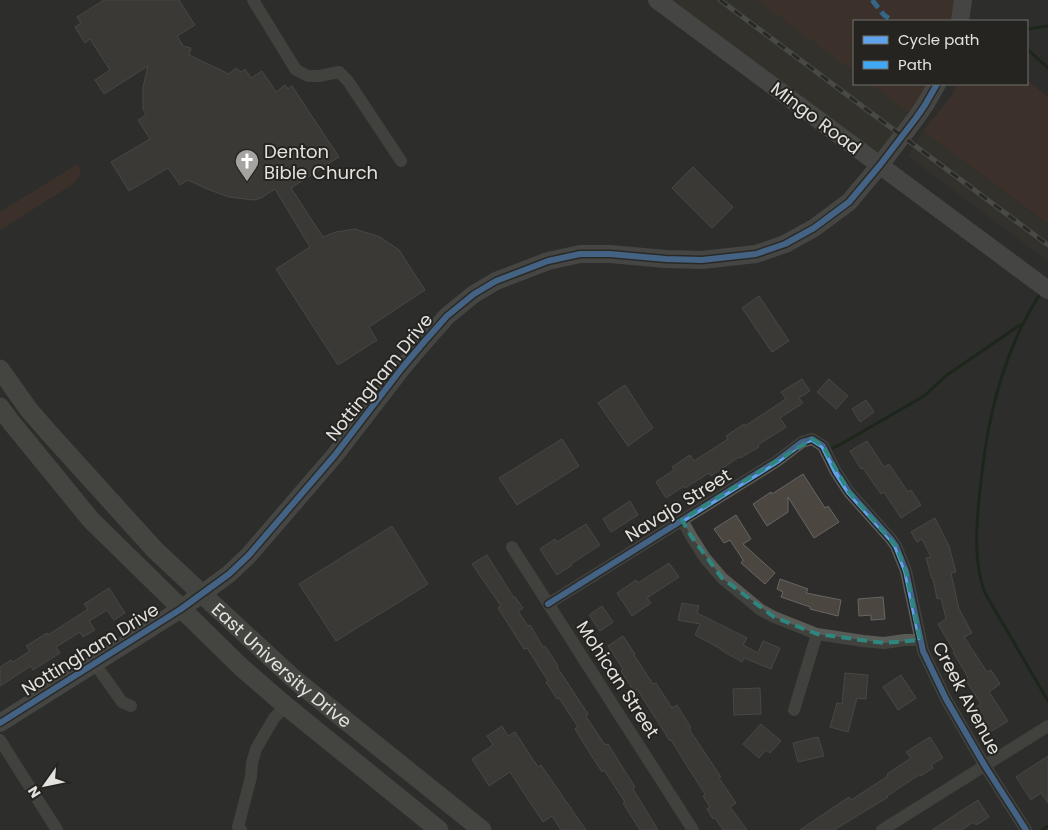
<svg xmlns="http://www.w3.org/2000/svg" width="1048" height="830" font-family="Poppins,sans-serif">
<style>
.built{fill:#38362c}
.green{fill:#4d3728}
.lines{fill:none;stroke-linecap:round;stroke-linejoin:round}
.stream{stroke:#091e08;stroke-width:3}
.building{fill:#4b4740;stroke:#676664}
.street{stroke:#595b56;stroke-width:12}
.secondary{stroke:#63645f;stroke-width:18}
.primary{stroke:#61635c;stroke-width:19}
.rail-casing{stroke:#6a6b67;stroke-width:5}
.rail{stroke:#252420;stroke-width:3;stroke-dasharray:9;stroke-linecap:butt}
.quiet{stroke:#3fa9f5;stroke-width:5;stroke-dasharray:10 5;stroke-linecap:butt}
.cycleway-casing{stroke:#252420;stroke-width:9}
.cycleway{stroke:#60a3ed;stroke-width:6}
.marked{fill:none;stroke:#2f867f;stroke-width:4;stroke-dasharray:10 6;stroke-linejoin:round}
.labels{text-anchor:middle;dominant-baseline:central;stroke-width:4;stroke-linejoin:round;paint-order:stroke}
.street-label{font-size:18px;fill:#e3e2df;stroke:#252420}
.poi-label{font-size:18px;fill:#e3e2df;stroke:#252420;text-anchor:start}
</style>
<rect width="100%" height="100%" fill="#2e2d2b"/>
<path class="built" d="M657,0h100l97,72v12h16l46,34 -36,47z
M923,131l125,94v36l-140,-105z"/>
<path class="green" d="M757,0h206l-3,21h-106v51z
M1027,80l21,17v127l-125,-93 28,-34 6,-13h70z
M870,84h67l-21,34z
M78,164l3,6 -2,7 -6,7 -73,46v-18z"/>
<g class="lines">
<path class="stream" d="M1027,29l21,-3
M1027,49l21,19
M1040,294c-27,42 -43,89 -52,138 -3,16 -5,33 -7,49 -4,35 -9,79 4,112l63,108
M833,448l10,-5 81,-47 23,-21 73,-50
M1042,830l6,-4"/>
</g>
<path class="building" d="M104,0h75l16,25 -18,11 6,10 8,2 -2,7 40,19 7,-6 5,4 4,-3 6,9 11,-7 14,21 9,-7 3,4 4,-3 47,71 -48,31 32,49 13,-5 19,-3 25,8 19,13 26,40 -56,37 8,13 -39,25 -62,-96 34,-22 -35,-58 -14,9 -7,2 -25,-3 -22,-8 -19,-9 -8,5 -12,-17 -39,23 -18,-29 39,-23 -12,-19 8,-5 -3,-6v-22l5,-21 -44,28 -9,-14 15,-10 -20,-31 -5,4 -10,-16 6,-4 -4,-6z
M693,167l40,40 -21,21 -40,-40z
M759,296l30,45 -17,11 -30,-44z
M802,379l8,12 -11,7 4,5 -23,15 6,9 -28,18 1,2 -19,11 -1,-1 -28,19 -2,-3 -24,15 -1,-2 -18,12 -10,-16 18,-12 -2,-3 18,-12 4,6 34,-22 -2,-3 18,-12 1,2 41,-27 -5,-7z
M829,379l19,17 -12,13 -19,-17z
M625,385l28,43 -25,18 -30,-43z
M866,400l8,12 -14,10 -8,-13z
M562,439l17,27 -62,39 -18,-27z
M867,441l17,26 5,-3 19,28 3,-2 10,15 -20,13 -17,-26 -3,2 -18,-26 -2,1 -11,-18z
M803,474l22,34 3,-2 11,16 -25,16 -26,-41v15l-21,14 -14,-22 18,-12 1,2z
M630,501l8,14 -27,17 -8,-13z
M736,515l15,24 -8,5 32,29 -10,11 -24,-21 2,-3 -13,-20 -6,3 -10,-14z
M935,518l14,28 7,26 -5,1 8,36 13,24 -8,4 23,35 4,-2 9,14 -11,8 19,29 -18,11 -15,-24 6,-4 -16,-25 3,-2 -15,-25 1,-1 -16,-27 8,-5 -5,-21 -4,1 -4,-21 -1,1 -6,-21 5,-1 -9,-18 -5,3 -6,-10z
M586,524l14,21 -29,19 1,1 -15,10 -17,-26 15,-10 2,3z
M392,526l36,58 -92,57 -37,-57z
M487,555l27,43 1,-1 8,11 -5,3 10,15 2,-1 13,22 2,-1 13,20 -1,1 31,47 -2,2 19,29 3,-1 27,43 -2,2 25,41h-18l-17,-27 2,-1 -21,-32 -2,2 -11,-17 -16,-26 3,-2 -19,-29 -2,1 -11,-17 2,-1 -21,-33 -3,1 -26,-41 3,-2 -29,-42z
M669,563l10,14 -32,21 4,5 -19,13 -15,-23 19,-13 2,3z
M780,579l28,10 -2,4 35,7 -3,16 -28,-7v-2l-29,-10 2,-5 -6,-3z
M109,588l16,25 -11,7 -7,-10 -18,11 6,9 -12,7 -3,-5 -24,15 4,6 -27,17 -2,-4 -31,20v-19l11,-7 2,2 17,-11 -4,-5 21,-13 1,2 40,-26 -4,-5z
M883,597l2,22 -14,1v-5l-12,1 -1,-17z
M682,603l17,3 -2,7 50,25 -4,7 15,8 5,-12 17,7 -9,21 -27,-11 -2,4 -21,-12v-1l-26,-14 5,-11 -22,-4z
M602,606l11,16 -13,9 -11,-16z
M623,636l12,18 -1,1 19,29 3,-1 16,25 5,-3 14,23 -2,1 32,48 -2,1 17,25 -6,4 17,23h-24l-8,-12 -2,1 -6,-10 3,-2 -7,-11 2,-2 -16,-25 -18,-29 -1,1 -33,-52 -3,2 -13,-20 2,-2 -15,-23z
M845,673l23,2 -2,24 -9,-1 -9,34 -18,-5 7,-24 5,1z
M901,675l15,23 -18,12 -15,-23z
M760,688l1,26 -27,1 -1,-26z
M761,724l20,17 -11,12 -4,-3 -7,8 -16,-14z
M502,726l6,10 7,-4 23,35 3,-2 45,65h-25l-9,-14 -9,6 -33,-50 -21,14 -17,-27 21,-14 -6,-9z
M818,737l6,19 -26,6 -5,-19z
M930,737l13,21 -12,7 2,3 -12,8 -1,-2 -33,22 1,1 -54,33h-34l49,-33 2,3 37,-24 -1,-2 24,-16 -5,-6z
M1048,756v47l-7,-10 -10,7 -15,-23z
M978,800l11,17 -13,8 -2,-3 -13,8h-29z"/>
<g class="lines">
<path class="street" d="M253,0l43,70 12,6h11l20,-4 9,9 53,80
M682,520l9,16 14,22 17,20 39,32 13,7 43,17 46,7 21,2 21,-3h15
M512,547l181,283
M548,604l229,-143 25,-19 10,-3 11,7 13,26 13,20 42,47 5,7 10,25 17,80 23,48 39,67 41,64
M95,664l27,38 9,4
M794,710l23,-76
M0,740l57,90
M241,830l-3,-3 13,-50 1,-14 4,-14 18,-31 12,-12
M882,830l166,-104"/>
<path class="secondary" d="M657,0l391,290
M960,21l3,-21
M0,723l181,-114 48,-35 20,-19 86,-100 67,-87 22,-26 23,-26 27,-22 22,-13 52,-20 32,-7h30l56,5 36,1 54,-6 29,-10 29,-16 35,-26 31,-37 36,-47 9,-13 12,-21"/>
<g class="primary">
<path id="s1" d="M0,369l29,41 21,24 105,116 47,44 92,85 188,151"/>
<path d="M0,407l11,15 80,98 150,147 45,39 153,124"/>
</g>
<g class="rail-casing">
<path id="rail" d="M720,0l328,245"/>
</g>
<use href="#rail" class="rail"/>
<path class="quiet" d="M872,0l12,15 9,6"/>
<g class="cycleway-casing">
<path id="cycleway" d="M548,604l229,-143 25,-19 10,-3 11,7 13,26 13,20 42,47 5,7 10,25 17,80 23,48 39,67 41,64
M0,723l181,-114 48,-35 20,-19 86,-100 67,-87 22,-26 23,-26 27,-22 22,-13 52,-20 32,-7h30l56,5 36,1 54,-6 29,-10 29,-16 35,-26 31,-37 36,-47 9,-13 12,-21"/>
</g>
<use href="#cycleway" class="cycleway"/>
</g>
<path d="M0 0H1048V830H0ZM812,439l11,7 26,46 47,54 10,25 14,69 -36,3 -67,-9 -43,-17 -52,-39 -31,-42 -9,-16z" fill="#2e2d2b" fill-opacity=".55" fill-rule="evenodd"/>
<path class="marked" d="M812,439l11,7 26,46 47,54 10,25 14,69 -36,3 -67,-9 -43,-17 -52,-39 -31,-42 -9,-16z"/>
<defs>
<g id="church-pin" transform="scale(1.25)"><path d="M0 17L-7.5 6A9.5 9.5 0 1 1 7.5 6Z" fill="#a4a3a0" stroke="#252420"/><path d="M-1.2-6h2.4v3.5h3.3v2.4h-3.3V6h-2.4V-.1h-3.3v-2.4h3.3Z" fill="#fff"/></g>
</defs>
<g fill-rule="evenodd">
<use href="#church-pin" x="247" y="161"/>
</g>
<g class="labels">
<g class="street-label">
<text transform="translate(816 118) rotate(37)">Mingo Road</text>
<text transform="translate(379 377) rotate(-51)">Nottingham Drive</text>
<text transform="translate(678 505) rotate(-32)">Navajo Street</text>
<text transform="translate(90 649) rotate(-32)">Nottingham Drive</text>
<text stroke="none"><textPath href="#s1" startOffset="410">East University Drive</textPath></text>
<text transform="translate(618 679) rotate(57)">Mohican Street</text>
<text transform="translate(967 698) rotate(62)">Creek Avenue</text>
</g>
<g class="poi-label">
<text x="264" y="151">Denton<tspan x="264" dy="21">Bible Church</tspan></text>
</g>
</g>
<rect x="853" y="20" width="175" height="65" fill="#252420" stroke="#71706c"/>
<rect x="863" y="36" width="25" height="8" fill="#60a3ed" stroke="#71706c"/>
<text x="898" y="45" font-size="15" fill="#e3e2df">Cycle path</text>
<rect x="863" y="61" width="25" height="8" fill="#3fa9f5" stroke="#71706c"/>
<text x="898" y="70" font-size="15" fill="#e3e2df">Path</text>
<g transform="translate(45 785) rotate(237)" stroke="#252420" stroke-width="4" paint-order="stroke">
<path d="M0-4L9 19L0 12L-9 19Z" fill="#e3e2df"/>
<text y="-8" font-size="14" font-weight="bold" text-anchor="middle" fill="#e3e2df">N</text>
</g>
</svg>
